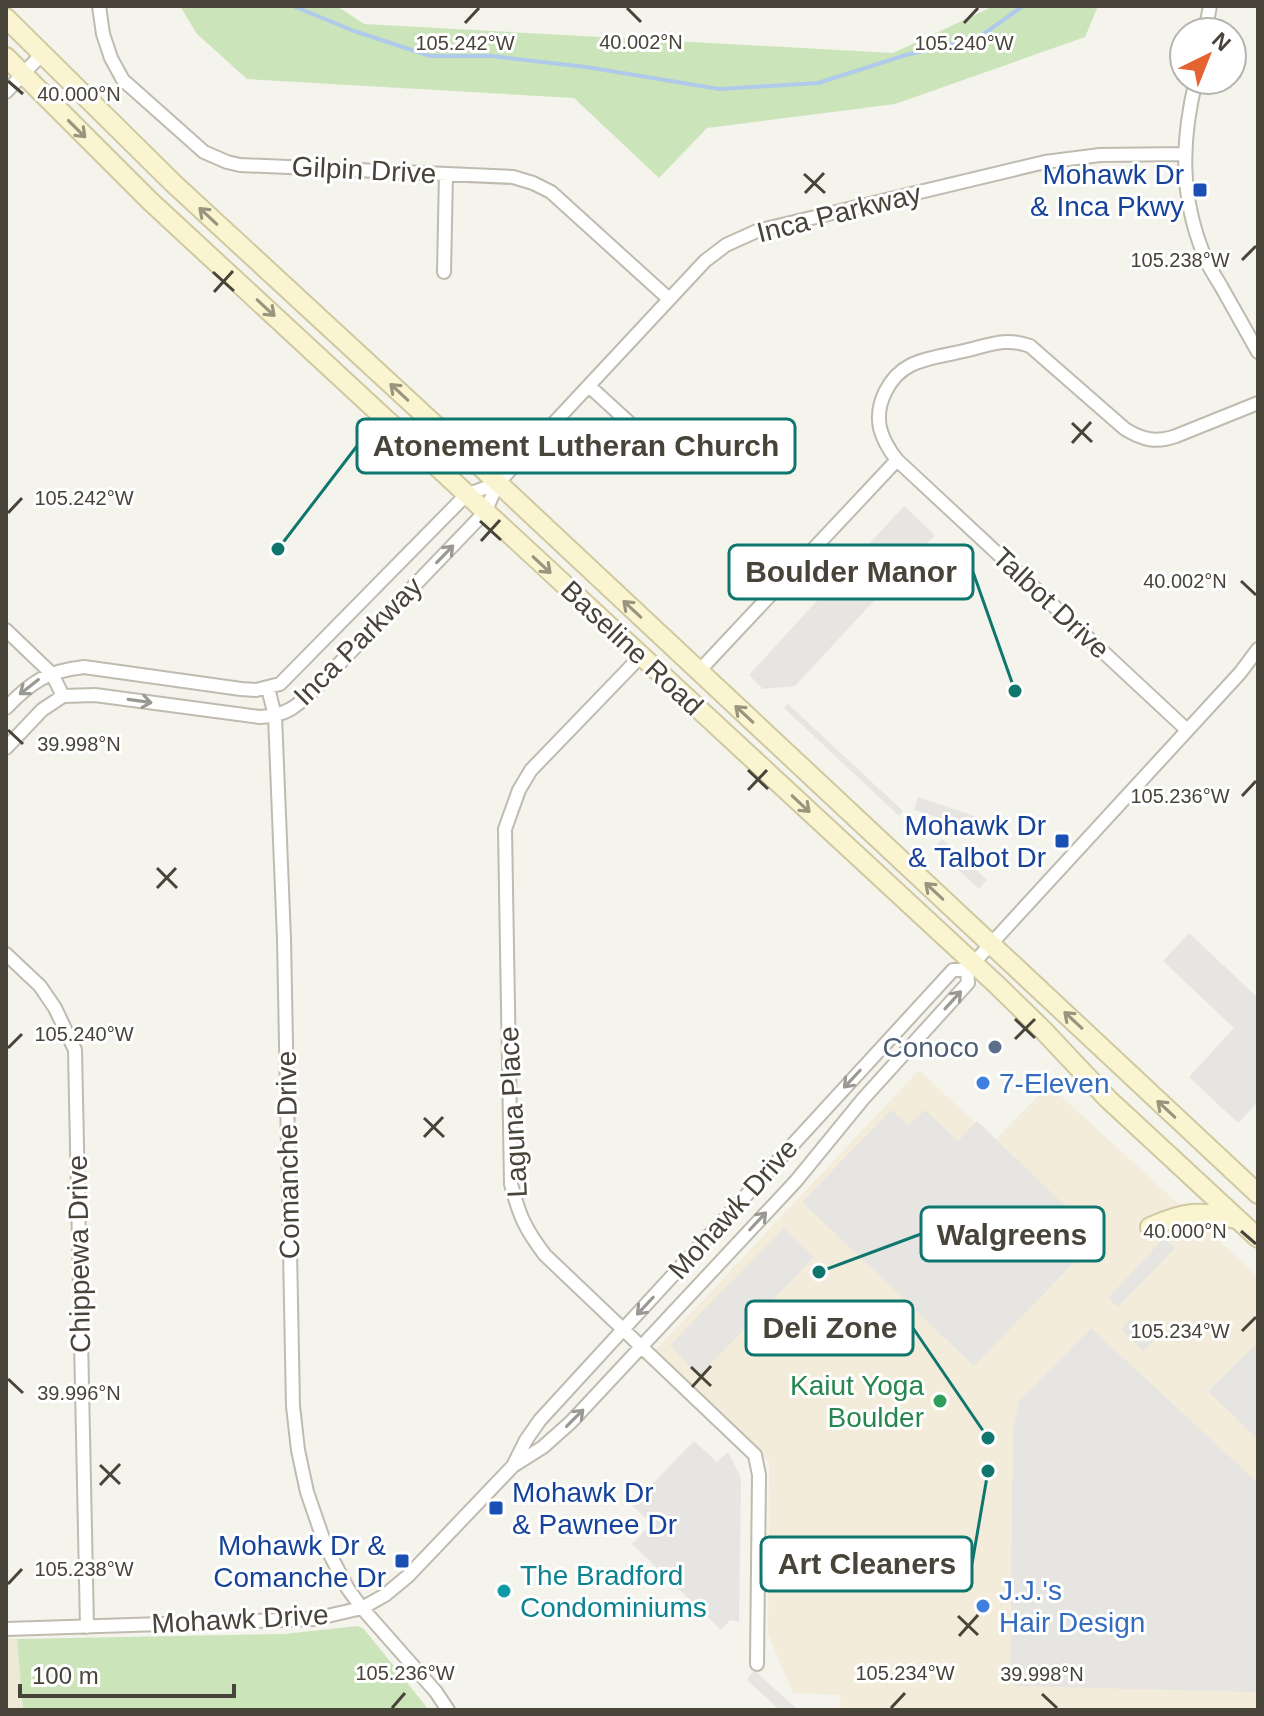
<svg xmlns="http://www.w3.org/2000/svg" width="1264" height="1716" font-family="Arial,sans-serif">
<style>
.commercial{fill:#f3ecda}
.education{fill:#ece9d7}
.green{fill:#cbe4b9}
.parking{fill:#e7e5e2}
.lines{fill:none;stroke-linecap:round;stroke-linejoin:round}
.stream{stroke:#afcaea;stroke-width:4}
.minor-casing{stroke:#bfbbaf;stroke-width:16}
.secondary-casing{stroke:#cfc8a0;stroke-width:22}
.minor{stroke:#fff;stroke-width:12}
.secondary{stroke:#faf5d0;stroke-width:18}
.oneway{stroke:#98947e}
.oneway2{stroke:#9a9893}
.ticks{fill:none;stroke:#48443a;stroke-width:3}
.transit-dot{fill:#1a4fb4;stroke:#fff;stroke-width:3}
.service-dot{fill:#5c6f8a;stroke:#fff;stroke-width:3}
.shop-dot{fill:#3f7fe0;stroke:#fff;stroke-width:3}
.leisure-dot{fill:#2e9e5b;stroke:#fff;stroke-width:3}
.culture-dot{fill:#0f9aa8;stroke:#fff;stroke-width:3}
.labels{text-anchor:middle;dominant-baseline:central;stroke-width:6;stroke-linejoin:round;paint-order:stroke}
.street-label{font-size:28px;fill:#48443a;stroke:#fff}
.transit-label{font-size:28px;fill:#164399;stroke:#fff;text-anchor:end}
.service-label{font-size:28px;fill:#4e5e75;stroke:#fff;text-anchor:end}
.shop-label{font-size:28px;fill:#366cbe;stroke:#fff;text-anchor:start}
.leisure-label{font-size:28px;fill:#27864d;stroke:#fff;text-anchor:end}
.culture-label{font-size:28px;fill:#0d838f;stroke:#fff;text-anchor:start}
.ticks-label{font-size:20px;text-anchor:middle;fill:#48443a;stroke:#fff;stroke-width:6;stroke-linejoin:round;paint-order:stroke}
.leader{fill:none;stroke:#0f766e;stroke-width:3}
.callout-dot{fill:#0f766e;stroke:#fff;stroke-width:3}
.callout{fill:#fff;stroke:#0f766e;stroke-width:3}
.callout-label{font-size:30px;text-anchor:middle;font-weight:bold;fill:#48443a}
</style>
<rect width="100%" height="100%" fill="#f4f3ec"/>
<path class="commercial" d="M919,1070l75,71 55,-56 209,192v433h-417l-1,-15 -47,-2 -25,-59 1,-172 -115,-110z"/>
<path class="education" d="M6,1638l11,1 6,71h-17z"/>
<path class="green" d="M180,6h157l27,18 529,29 101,-47h104l-13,31 -190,67 -188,24 -48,50 -85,-80 -327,-19 -50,-45z
M358,1626l6,3 65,81h-406l-6,-71 267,-5z"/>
<path class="parking" d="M904,506l31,29 -140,151 -32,3 -14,-14z
M788,704l115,107 -4,5 -115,-108z
M918,797l65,22 -4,12 -65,-21z
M942,839l45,41 -8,9 -45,-41z
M1189,933l69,65v104l-20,21 -49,-46 45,-49 -71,-67z
M891,1110l18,15 16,-15 33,31 19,-20 112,108 -7,9 9,7 -117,121 -172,-164z
M784,1228l30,29 -115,119 -29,-31z
M1164,1238l11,10 -57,59 -10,-9z
M1130,1319l23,23 -10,9 -22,-22z
M1091,1328l167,155v209l-243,-6 -5,-6 3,-250 6,-29z
M1258,1342v98l-50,-49z
M694,1441l23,21 11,-10 13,26 -2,144 -9,-2 -9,10 -89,-86 19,-20 -19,-19z
M754,1670l44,40h-18l-33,-30z"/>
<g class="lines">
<path class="stream" d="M293,6l61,25 76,25h61l95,11 133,22 99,-6 88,-28 72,-17 45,-32"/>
<g class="minor-casing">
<path id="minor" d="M99,6l4,28 8,24 12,22 81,72 23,10 13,3 273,12 20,6 18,9 118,107
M1205,32l5,-26
M1196,80c-15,61 -16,116 8,175 4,12 12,22 18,33 12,21 24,43 36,64
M6,92l36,-38
M444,272l2,-98
M589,386l71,65
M6,630l46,44 11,22
M641,656l-110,114 -12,20 -14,39 6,355c8,31 14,45 34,71l210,200 4,20 -2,189
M699,671l198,-211
M268,688l7,28 9,223 9,467 5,44 9,42 19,55 22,42 14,19 74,84 12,18
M6,708c25,-26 41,-37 78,-41l157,22 15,1 24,-6 186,-189 32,-12
M1187,730l-290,-270c-8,-10 -14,-20 -17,-32 -5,-24 9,-52 31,-63 16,-8 36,-10 53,-14 26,-6 41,-14 66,-5l95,83c18,11 31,14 51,7l82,-33
M6,748l36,-38 21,-14 32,-1 165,22c25,-1 36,-10 53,-26l172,-179 13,-29 207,-222 21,-16 31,-14 288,-69 55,-7 84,-1
M6,954l34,32 15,22 20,42 12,577
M513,1466l13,-26 14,-20 413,-450h14
M6,1629l308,-10 48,-11 23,-13 23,-19 105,-110 30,-19 28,-25 225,-241 67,-82 105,-116 -1,-13 273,-297 18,-24"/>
</g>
<g class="secondary-casing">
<path id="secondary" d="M6,18l167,165 325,300 760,711
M6,57l144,144 847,784 46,45 65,69 150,139
M1150,1227c34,-15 49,-17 86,-8"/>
</g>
<use href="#minor" class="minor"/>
<use href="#secondary" class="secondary"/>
</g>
<defs><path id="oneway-shaft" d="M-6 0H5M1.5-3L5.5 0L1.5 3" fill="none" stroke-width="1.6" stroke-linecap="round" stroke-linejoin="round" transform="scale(2)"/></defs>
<g class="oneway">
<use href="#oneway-shaft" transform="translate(77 129) rotate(45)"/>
<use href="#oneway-shaft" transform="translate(208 216) rotate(-137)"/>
<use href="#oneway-shaft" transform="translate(266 308) rotate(43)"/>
<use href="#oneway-shaft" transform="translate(399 392) rotate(-137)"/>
<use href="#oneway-shaft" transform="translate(542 565) rotate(43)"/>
<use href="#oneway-shaft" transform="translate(632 609) rotate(-137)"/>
<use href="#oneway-shaft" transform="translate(744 714) rotate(-137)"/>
<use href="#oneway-shaft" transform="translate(801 804) rotate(43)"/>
<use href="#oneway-shaft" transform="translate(934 891) rotate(-137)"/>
<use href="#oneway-shaft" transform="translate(1073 1020) rotate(-137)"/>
<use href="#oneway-shaft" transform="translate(1166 1109) rotate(-137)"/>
</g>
<g class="oneway2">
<use href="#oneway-shaft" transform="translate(445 554) rotate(-46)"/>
<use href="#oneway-shaft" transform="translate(29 687) rotate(142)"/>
<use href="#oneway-shaft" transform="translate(140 701) rotate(8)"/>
<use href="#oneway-shaft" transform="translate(953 1000) rotate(-48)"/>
<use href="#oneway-shaft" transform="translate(852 1079) rotate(133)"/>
<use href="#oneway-shaft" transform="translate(758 1221) rotate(-47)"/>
<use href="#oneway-shaft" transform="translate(645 1306) rotate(133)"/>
<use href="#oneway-shaft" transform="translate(575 1418) rotate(-45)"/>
</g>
<path class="ticks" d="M627,8l14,14M465,23l14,-15M964,23l14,-15M8,81l15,13M804,174l21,19M805,193l19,-20M1242,260l14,-14M213,272l21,19M214,292l19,-21M1072,423l20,19M1072,443l19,-21M8,513l14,-15M480,521l21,19M481,541l19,-21M1241,581l15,14M8,730l15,14M748,770l20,19M748,790l19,-20M1242,796l14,-15M157,868l20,20M157,888l19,-20M1015,1019l20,19M1015,1039l20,-20M8,1048l14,-14M424,1118l20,19M424,1137l19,-20M1241,1231l15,13M1242,1331l14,-14M691,1367l20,19M8,1379l15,14M692,1387l19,-21M100,1465l20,19M100,1485l20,-21M8,1584l14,-15M958,1616l20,19M959,1636l19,-21M1042,1694l15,14M392,1708l13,-15M891,1708l14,-15"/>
<g class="transit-dot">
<rect x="1192" y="182" width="16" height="16" rx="4"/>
<rect x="1054" y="833" width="16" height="16" rx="4"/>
<rect x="488" y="1500" width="16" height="16" rx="4"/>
<rect x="394" y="1553" width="16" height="16" rx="4"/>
</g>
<circle class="service-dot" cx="995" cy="1047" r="8"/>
<g class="shop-dot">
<circle cx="983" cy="1083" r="8"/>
<circle cx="983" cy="1606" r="8"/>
</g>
<circle class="leisure-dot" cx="940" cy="1401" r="8"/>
<circle class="culture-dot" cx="504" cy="1591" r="8"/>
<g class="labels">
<g class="street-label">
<text transform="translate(364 170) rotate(3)">Gilpin Drive</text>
<text transform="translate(839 213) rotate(-14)">Inca Parkway</text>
<text transform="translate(1051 603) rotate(43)">Talbot Drive</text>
<text transform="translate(358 641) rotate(-45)">Inca Parkway</text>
<text transform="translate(632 648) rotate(43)">Baseline Road</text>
<text transform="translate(513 1112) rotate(-93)">Laguna Place</text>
<text transform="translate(288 1155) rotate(-91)">Comanche Drive</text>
<text transform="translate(733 1209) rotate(-48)">Mohawk Drive</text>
<text transform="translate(79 1254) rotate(-91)">Chippewa Drive</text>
<text transform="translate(240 1619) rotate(-3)">Mohawk Drive</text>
</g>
<g class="transit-label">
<text x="1184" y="174">Mohawk Dr<tspan x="1184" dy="32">&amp; Inca Pkwy</tspan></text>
<text x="1046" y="825">Mohawk Dr<tspan x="1046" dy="32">&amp; Talbot Dr</tspan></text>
<text x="512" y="1492" text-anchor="start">Mohawk Dr<tspan x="512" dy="32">&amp; Pawnee Dr</tspan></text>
<text x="386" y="1545">Mohawk Dr &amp;<tspan x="386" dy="32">Comanche Dr</tspan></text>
</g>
<g class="service-label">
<text x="979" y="1047">Conoco</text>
</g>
<g class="shop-label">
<text x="999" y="1083">7-Eleven</text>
<text x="999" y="1590">J.J.'s<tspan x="999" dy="32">Hair Design</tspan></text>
</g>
<g class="leisure-label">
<text x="924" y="1385">Kaiut Yoga<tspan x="924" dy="32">Boulder</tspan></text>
</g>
<g class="culture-label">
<text x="520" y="1575">The Bradford<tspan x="520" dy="32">Condominiums</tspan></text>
</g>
</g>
<g class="ticks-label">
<text x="641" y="49">40.002°N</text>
<text x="465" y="50">105.242°W</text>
<text x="964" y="50">105.240°W</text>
<text x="79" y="101">40.000°N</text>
<text x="1180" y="267">105.238°W</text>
<text x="84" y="505">105.242°W</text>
<text x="1185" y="588">40.002°N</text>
<text x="79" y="751">39.998°N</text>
<text x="1180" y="803">105.236°W</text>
<text x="84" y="1041">105.240°W</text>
<text x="1185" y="1238">40.000°N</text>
<text x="1180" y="1338">105.234°W</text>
<text x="79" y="1400">39.996°N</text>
<text x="84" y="1576">105.238°W</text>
<text x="405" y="1680">105.236°W</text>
<text x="905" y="1680">105.234°W</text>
<text x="1042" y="1681">39.998°N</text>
</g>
<path class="leader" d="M278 549L357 446M1015 691L973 572M819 1272L921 1234M988 1438L913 1328M988 1471L972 1564"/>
<g class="callout-dot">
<circle cx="278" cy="549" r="8"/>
<circle cx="1015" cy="691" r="8"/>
<circle cx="819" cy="1272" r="8"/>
<circle cx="988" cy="1438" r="8"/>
<circle cx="988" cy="1471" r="8"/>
</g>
<g class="callout">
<rect x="357" y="419" width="438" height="54" rx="8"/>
<rect x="729" y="545" width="244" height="54" rx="8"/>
<rect x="921" y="1207" width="183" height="54" rx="8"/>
<rect x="746" y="1301" width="167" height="54" rx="8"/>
<rect x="761" y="1537" width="211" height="54" rx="8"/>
</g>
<g class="callout-label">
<text x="576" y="456">Atonement Lutheran Church</text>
<text x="851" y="582">Boulder Manor</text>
<text x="1012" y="1245">Walgreens</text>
<text x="830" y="1338">Deli Zone</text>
<text x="867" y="1574">Art Cleaners</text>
</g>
<rect width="1264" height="1716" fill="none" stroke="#48443a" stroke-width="16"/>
<g transform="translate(1208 56) rotate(43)"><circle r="38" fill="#ffffff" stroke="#b6b4b0" stroke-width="2"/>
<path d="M0-6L14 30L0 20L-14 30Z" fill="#e56332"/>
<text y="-12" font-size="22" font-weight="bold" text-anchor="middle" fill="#48443a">N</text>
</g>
<path d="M20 1684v12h214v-12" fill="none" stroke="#48443a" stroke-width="4"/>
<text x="32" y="1684" font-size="24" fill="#48443a" stroke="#ffffff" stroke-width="6" paint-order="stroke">100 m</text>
</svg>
